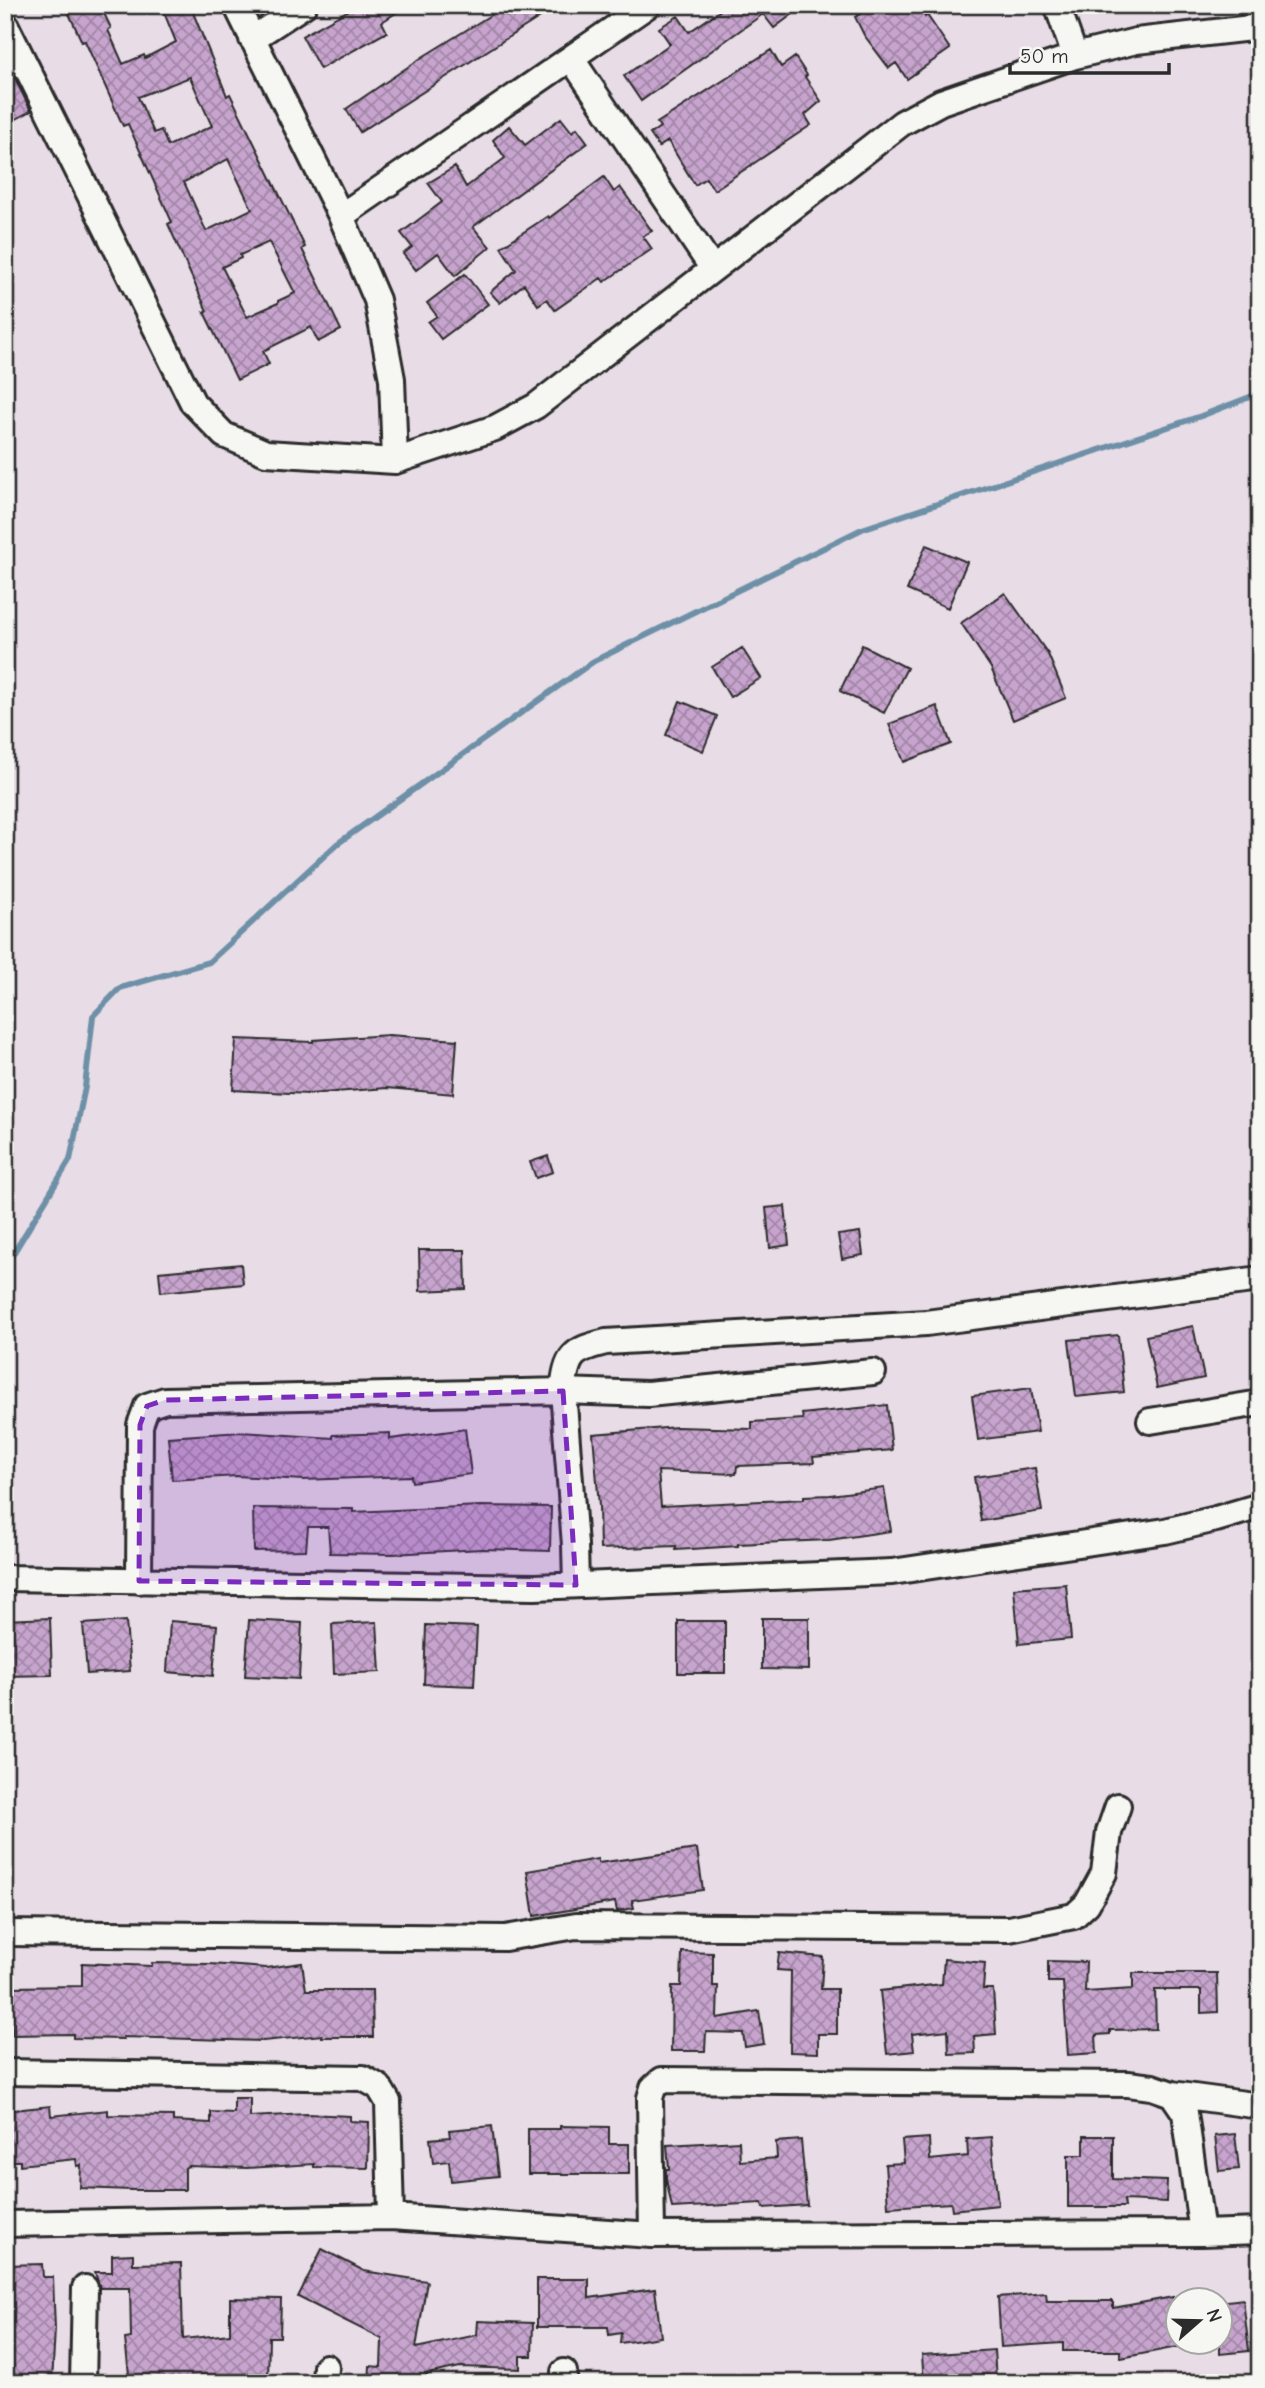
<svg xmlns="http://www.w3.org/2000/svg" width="1265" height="2388" font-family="'Comic Neue',sans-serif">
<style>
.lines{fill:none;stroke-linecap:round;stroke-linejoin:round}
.stream{stroke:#6e90a7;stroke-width:6}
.building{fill:url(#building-cross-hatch);stroke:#2b2b2b;stroke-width:2;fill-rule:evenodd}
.minor-casing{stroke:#2b2b2b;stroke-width:30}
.minor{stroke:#f6f6f2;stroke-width:24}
.marked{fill:#7b2cbf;fill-opacity:0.2;stroke:#7b2cbf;stroke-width:5;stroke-dasharray:14 9;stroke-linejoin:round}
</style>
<defs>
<pattern id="building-cross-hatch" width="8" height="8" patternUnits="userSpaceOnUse" patternTransform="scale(1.75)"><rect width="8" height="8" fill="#c7a4ce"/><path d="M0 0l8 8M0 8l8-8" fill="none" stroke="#a286a7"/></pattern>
</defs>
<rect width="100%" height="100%" fill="#e8dde7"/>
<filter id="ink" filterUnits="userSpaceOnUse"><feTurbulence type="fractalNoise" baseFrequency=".0143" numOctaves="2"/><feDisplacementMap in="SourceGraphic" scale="14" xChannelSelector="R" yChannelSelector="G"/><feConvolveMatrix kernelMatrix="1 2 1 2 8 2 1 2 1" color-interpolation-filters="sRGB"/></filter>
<g filter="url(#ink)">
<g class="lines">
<path class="stream" d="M5,1262l8,-8 57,-94 15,-73 8,-71 27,-28 89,-26 128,-118 257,-183 268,-132 339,-113 59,-23"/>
</g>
<path class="building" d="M65,5h35l11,23 -3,2 15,34 21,-9 1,3 31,-16 -15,-37h29l37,91 3,-2 75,153 -3,2 39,81 -23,12 -7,-15 -48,24 6,13 -32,16 -33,-68 3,-1 -39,-87 4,-2 -44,-98 -5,2 -38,-85 -3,1zM190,77l22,49 -44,20 -7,-16 -7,3 -16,-36zM228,159l24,50 -46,22 -22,-49zM269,242l26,51 -17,8v2l-31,14 -25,-50 19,-9 -1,-3z
M358,5h50l-26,17 5,10 -67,37 -18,-33z
M507,5h52l-199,127 -14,-23 78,-53z
M728,5h77l-31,23 -11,-14 -122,87 -17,-25 46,-32 -11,-16 19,-12 11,16z
M862,5h57l6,12 2,-2 23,34 -43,30 -11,-16 -7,5 -25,-33 -9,-18 10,-6z
M771,50l10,17 14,-10 12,18 -2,2 16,24 -16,14 6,10 -97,65 -8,-12 -11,7 -27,-44 -9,6 -9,-13 10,-7 -3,-4z
M5,58l26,53 -26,14z
M561,118l11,14 5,-4 11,15 -115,84 17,20 -35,29 -17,-23 -22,17 -13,-16 9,-7 -11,-14 41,-31 -14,-19 27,-16 11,20 39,-29 -12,-18 16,-14 16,19z
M604,177l10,15 6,-5 32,44 -9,5 9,13 -48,33 -3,-4 -46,32 -8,-11 -9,6 -14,-21 -24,19 -10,-11 26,-22 -15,-23 47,-31 1,2z
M465,274l23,30 -47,35 -13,-17 9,-6 -10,-13z
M926,545l41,17 -19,46 -41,-18z
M1005,593l43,61 18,44 -53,22 -22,-52 -30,-45z
M862,645l45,23 -23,45 -44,-22z
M742,648l19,30 -31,19 -18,-30z
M680,701l37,15 -14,35 -37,-16z
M937,706l14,38 -47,18 -15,-38z
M389,1035l68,5 -4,54 -66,-6 -78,6 -76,-4 3,-51 77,3v-2z
M548,1156l5,16 -17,6 -6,-16z
M785,1206l4,39 -19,3 -4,-40z
M860,1232l3,23 -21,4 -4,-24z
M419,1250h46l1,39 -46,2z
M241,1264l2,20 -82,8 -2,-20z
M1193,1326l11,52 -47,10 -11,-52z
M1118,1335l6,57 -48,5 -7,-57z
M1031,1388l7,44 -60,8 -6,-44z
M887,1405l5,45 -79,7 1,6 -77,3 -1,8 -78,-3 3,35 143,-7v-3l26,-1 54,-7 7,43 -62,9 -91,4v2l-62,4v-4l-76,3 -1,-43 -6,-72 84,-7 75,2v-7l51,-3 -1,-5z
M465,1429l6,45 -59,8 -1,-6 -108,4 -66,-4 -65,4 -4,-43 73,-5 92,6v-3l57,-2v6z
M1035,1468l7,43 -61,10 -7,-44z
M480,1506l71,1 -1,44 -68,-2 -89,5 -63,-1 -2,-26h-20l-2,23 -52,1 -1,-43 100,1v3z
M1066,1584l5,55 -52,5 -5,-56z
M50,1618l2,57 -47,1v-56z
M762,1618h47v52l-47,-1z
M249,1620l53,3 -3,56 -54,-3z
M126,1621l4,50 -43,3 -4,-50z
M170,1621l47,4 -4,51 -46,-4z
M678,1621h47v52h-47z
M377,1622l3,50 -46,2 -2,-50z
M426,1625l51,2 -3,59 -50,-2z
M697,1849l6,41 -71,10 2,8 -17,3 -2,-9 -81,14 -7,-45 71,-12v4z
M682,1952l31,1v33h5l-1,32 42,-7 5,33 -19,3 -2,-14 -37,-1 -1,19h-34l1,-65h9z
M779,1953l44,4 -2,32h16v45h-19v19l-28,-1 1,-81 -14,-1z
M944,1959l41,4 -2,26h10l3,45 -22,2 1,17 -26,1 -1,-24 -36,4 2,17 -27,3 -7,-63 62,-7z
M1048,1961l38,1 -1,30 48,-3v-16h84l1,39 -17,1v-23h-46l1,39 -46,1v4l-14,1 1,18 -29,2 -5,-73h-15z
M82,1963l70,3v-3l58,1 56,4 36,-5 4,27h66l1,47h-51v-2l-59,6 -140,-4v2l-50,-1v-4l-61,1 -1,-48 71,-1z
M234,2098h16v19l57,-3 43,2v5l19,1 -1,46 -54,-1v-3l-67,4 -59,-2 -3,2v22h-54l-51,-2 1,-23 -4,1 -1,-7 -56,6v-4h-15v-50l45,-5 1,10 57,-6v5l65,1v5l38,2v-11l23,1z
M492,2126l6,50 -47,5 -2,-20 -16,2 -3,-24 20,-2 -1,-7z
M560,2126l49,1v17h20v30h-101v-45h32z
M1235,2134l4,35 -20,2 -4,-35z
M1084,2136h29v43l54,2 -1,21 -42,-2 1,7h-57v-52h16z
M991,2137l7,68 -46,5 -1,-7 -63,4 -3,-43 19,-1 -2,-23 27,-2 1,22 38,-4 -1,-17z
M801,2140l6,65 -44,3 -1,-5 -90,5 -6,-29v-10h3l-2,-24 72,-4 1,20 37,-3 -1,-16z
M322,2249l42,22 63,10 -11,67 61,-13 1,-14 55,2 -1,33h-12v13l-60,-2 -33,7v9h-58l1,-17 11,1 1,-28 -84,-42z
M133,2254v10l48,-1 2,76 47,-5v-36l51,1 -1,38h-11l-1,46h-138l-5,-44 6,-1 -1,-50h-30l-5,-16h17v-17z
M42,2264l1,13h10l2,52 -3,54h-47v-118z
M537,2279h52v19l66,-9 6,48 -41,6 1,-10 -12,2 -1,-8h-71z
M1046,2293l1,8h66v7l60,-11 5,23v27l-57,11 -1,-7h-57v-8l-62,4 -3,-50z
M1243,2299l6,52 -29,3v-52z
M994,2350l2,30h-8v3h-64l-2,-28z"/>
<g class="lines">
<g class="minor-casing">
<path id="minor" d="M236,5l105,211 36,84 15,79 3,82
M1057,5l18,51
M5,24l188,379 31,32 42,18 129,8 100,-33 41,-22 366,-283 39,-21 134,-46 61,-15 124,-14
M252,39l52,-34
M571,58l142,211
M341,216l307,-211
M1150,1421l110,-18
M5,1578l530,9 357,-15 273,-41 51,-12 44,-13
M139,1581l1,-156 7,-19 18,-6 398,-9c4,-36 9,-41 43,-49l320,-19 334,-44
M576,1585l-1,-40 -12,-154 85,3 225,-22
M5,1933l500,5 71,-12 433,3 65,-13 13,-12 17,-31 5,-41 9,-26
M5,2072l358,6 16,9 9,15 3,115
M1172,2094l88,12
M5,2224l386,-7 261,18 550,-2 58,-2
M652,2235l-2,-137 3,-10 9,-8 466,4 24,3 20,7 13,19 17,120
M83,2383l2,-95
M325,2383l1,-16
M564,2383v-11"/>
</g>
<use href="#minor" class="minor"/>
</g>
</g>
<path class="marked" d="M563,1391l13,194 -437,-4 1,-156 7,-19 18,-6z"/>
<rect width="1265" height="2388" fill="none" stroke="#f6f6f2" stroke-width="28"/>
<rect x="14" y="14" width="1237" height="2360" fill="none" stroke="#2b2b2b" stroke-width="2.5" filter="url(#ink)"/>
<g transform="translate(1199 2321) rotate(70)"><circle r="33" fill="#f6f6f2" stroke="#a5a5a2" stroke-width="2"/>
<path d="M0-5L12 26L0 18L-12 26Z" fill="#2b2b2b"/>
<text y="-10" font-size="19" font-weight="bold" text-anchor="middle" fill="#2b2b2b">N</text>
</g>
<path d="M1010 63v10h159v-10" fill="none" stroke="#2b2b2b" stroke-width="3.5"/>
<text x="1020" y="63" font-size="21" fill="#2b2b2b" stroke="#f6f6f2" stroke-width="5" paint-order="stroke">50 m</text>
</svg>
